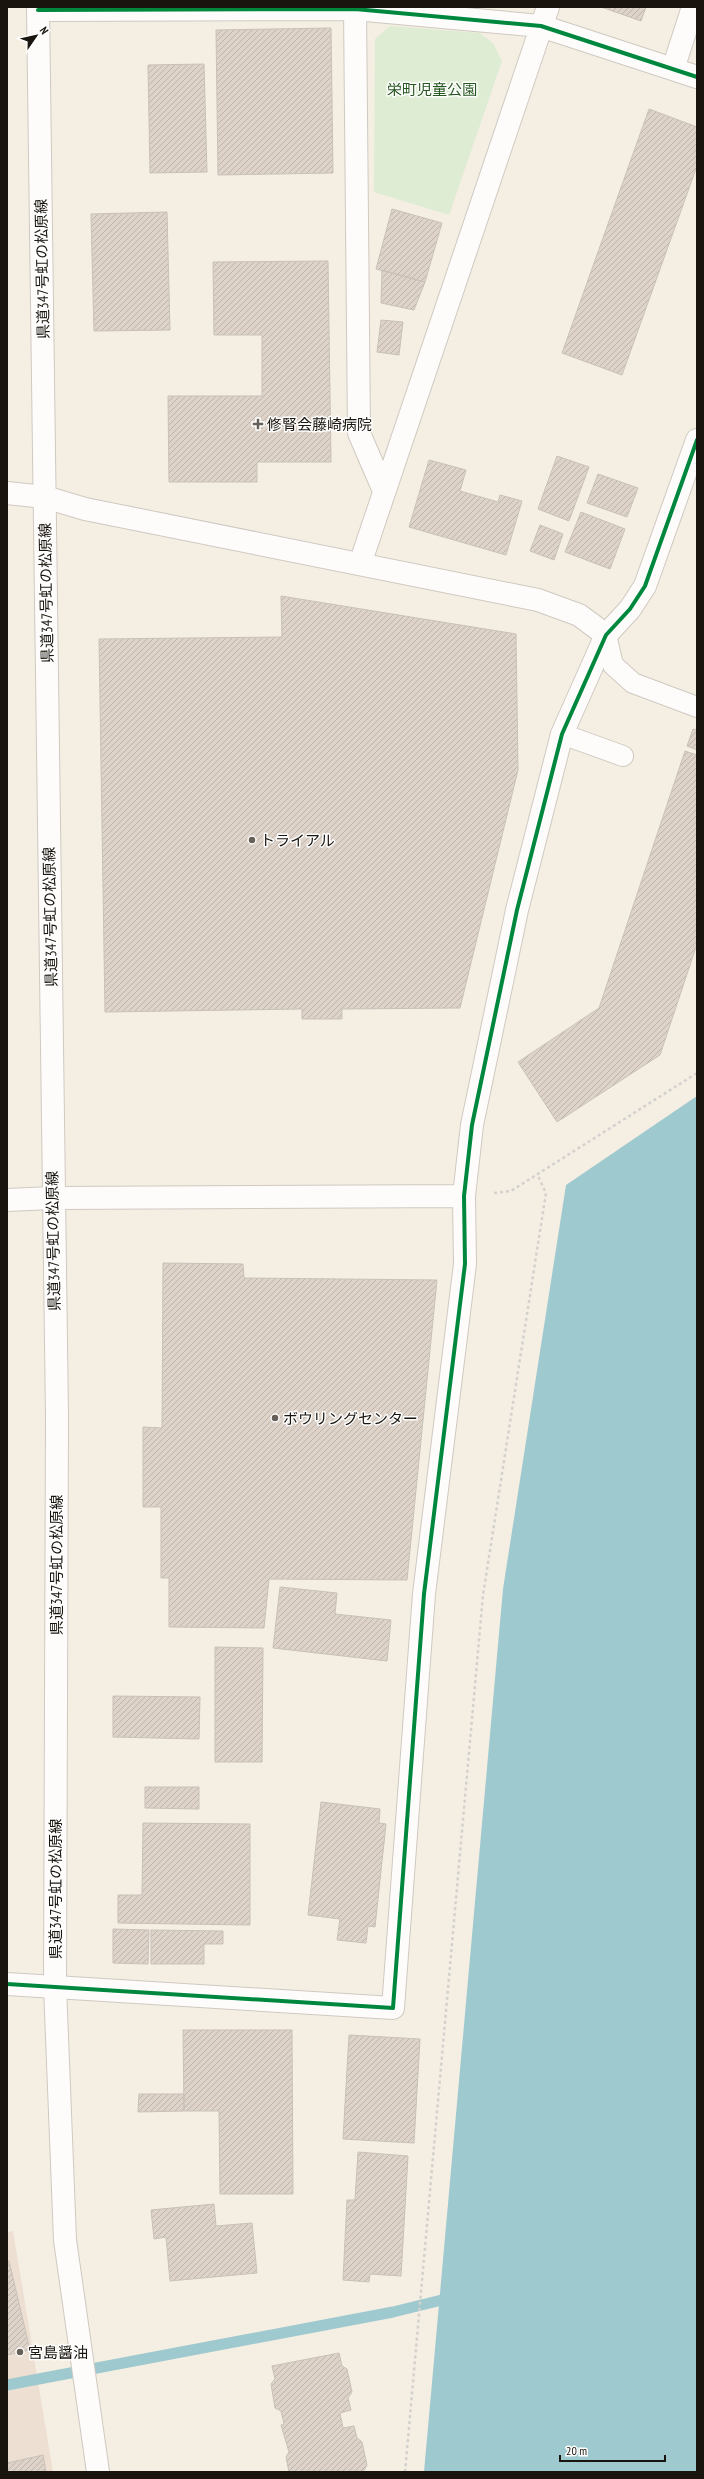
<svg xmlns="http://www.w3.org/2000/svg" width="704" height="2479" font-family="'PT Sans Narrow','Noto Sans JP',sans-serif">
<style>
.industrial{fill:#eedfd3}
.park{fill:#ddecd2}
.water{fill:#9ec9cf}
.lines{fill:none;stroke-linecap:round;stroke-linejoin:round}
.stream{stroke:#9ec9cf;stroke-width:11}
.building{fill:url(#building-hatch);stroke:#c8c1ba}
.service-casing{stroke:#cfc9c1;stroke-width:22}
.minor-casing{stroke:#cfc9c1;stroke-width:24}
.secondary-casing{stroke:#cfc9c1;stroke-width:24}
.path{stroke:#d3d1ce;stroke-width:2.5;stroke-dasharray:3 3;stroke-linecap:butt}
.service{stroke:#fefcfb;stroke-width:20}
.minor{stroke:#fefcfb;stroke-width:22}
.secondary{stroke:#fefcfb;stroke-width:22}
.cycleway-casing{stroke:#fefefe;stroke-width:6}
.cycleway{stroke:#00873e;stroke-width:4}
.poi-dot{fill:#666058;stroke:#fefefe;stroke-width:1.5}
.labels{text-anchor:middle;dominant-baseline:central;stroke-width:3;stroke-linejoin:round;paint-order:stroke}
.park-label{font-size:15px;fill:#275721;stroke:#fefefe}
.street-label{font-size:15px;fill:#19140d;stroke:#fefefe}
.poi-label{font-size:15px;fill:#19140d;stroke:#fefefe;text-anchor:start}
</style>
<defs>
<pattern id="building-hatch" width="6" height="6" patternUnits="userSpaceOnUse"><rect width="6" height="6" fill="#ded3c8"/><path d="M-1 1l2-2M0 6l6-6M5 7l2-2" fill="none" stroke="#beb4ab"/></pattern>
</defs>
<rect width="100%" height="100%" fill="#f5eee3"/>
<path class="industrial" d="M13,2231l40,241h-46v-240z"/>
<path class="park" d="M390,26l90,7 13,10 9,18 -53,154 -75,-23 1,-153z"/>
<path class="water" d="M697,1096v1376h-273l79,-883 63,-404z"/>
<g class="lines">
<path class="stream" d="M7,2385l386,-73 61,-15"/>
</g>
<path class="building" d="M601,7h45l-5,14z
M331,28l2,145 -115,2 -2,-145z
M204,64l3,108 -57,1 -2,-108z
M649,109l48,18v39l-75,209 -60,-22z
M392,209l50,14 -17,59 -49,-13z
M167,212l3,118 -76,1 -3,-117z
M328,261l3,201h-74v20h-88l-1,-86h94v-61h-48l-1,-73z
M382,270l43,12 -11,28 -33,-7z
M381,320l22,2 -4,33 -22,-3z
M557,456l32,11 -20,54 -31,-12z
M429,460l37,10 -6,21 38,11 2,-7 22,6 -16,54 -97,-28z
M598,474l40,14 -11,29 -40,-14z
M581,512l44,17 -15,40 -45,-17z
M540,525l23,9 -9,26 -24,-9z
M281,596l235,38 2,136 -58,238 -118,1v10h-40v-10l-197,3 -6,-373 183,-2z
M693,729l4,1v20l-10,-4z
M685,751l12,4v189l-37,111 -103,67 -39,-60 81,-54z
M163,1263l80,1 1,14 193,2 -30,300 -138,-1 -5,49 -95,-1v-49h-8v-71h-18v-80l19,1z
M280,1587l57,6 -2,21 56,6 -4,41 -114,-13z
M215,1647l48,1 -1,114h-47z
M113,1696l87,1 -1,42 -86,-2z
M145,1787h54v22l-54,-1z
M321,1802l59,7 -1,14 7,1 -11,103 -7,-1 -2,17 -29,-3 3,-21 -32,-4z
M143,1823l107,1v101l-132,-2v-28h24z
M113,1929l36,1 -1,34 -35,-1z
M151,1930l72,1v13h-19v20h-53z
M183,2030h109l1,164h-73l-1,-83h-35z
M349,2035l71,4 -6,104 -71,-4z
M139,2094h45v17l-46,1z
M358,2152l50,4 -7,120 -31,-2 -1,8 -26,-2 4,-80h8z
M214,2204l2,22 36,-3 5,50 -87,8 -4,-44 -12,2 -3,-29z
M7,2261h2l21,89 -23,5z
M339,2353l3,13 5,3 5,23 -4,6 3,12 -11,3 3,15 11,-2 3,12 5,4 5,23 -4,7h-74l-3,-15 3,-5 -8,-27 3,-1 -3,-13 -6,-3 -4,-24 4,-5 -3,-13z
M43,2455l3,17h-39v-9z"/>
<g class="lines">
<g class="service-casing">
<path id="service" d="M606,635l7,30 20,18 64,24
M562,734l61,22"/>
</g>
<g class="minor-casing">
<path id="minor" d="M355,7l4,426 25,58
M38,10l317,-1 186,17 156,51
M673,69l20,-62
M7,493l38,4 40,12 453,91 41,15 27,20
M360,564l188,-557
M7,1200l45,-2 412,-2
M7,1984l386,24 31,-414 41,-330 -1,-68 8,-71 45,-215 45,-176 44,-99 24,-26 15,-23 52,-146"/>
</g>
<g class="secondary-casing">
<path id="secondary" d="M38,7l19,1410 -2,569 10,254 33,232"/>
</g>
<path class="path" d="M494,1193l17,-2 186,-118
M405,2472l78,-877 63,-402 -9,-19"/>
<use href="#service" class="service"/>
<use href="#minor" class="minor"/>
<use href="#secondary" class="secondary"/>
<g class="cycleway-casing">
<path id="cycleway" d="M38,10l317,-1 186,17 156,51
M7,1984l386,24 31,-414 41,-330 -1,-68 8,-71 45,-215 45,-176 44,-99 24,-26 15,-23 52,-146"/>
</g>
<use href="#cycleway" class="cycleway"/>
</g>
<g class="poi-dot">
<path d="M256 418h4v4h4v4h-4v4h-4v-4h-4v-4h4z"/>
<circle cx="252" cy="840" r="4"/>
<circle cx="275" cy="1418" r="4"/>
<circle cx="20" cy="2352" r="4"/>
</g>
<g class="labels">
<g class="park-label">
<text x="432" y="89">栄町児童公園</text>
</g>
<g class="street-label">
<text transform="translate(42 269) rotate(-91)">県道347号虹の松原線</text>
<text transform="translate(46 593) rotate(-91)">県道347号虹の松原線</text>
<text transform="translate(50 917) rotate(-91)">県道347号虹の松原線</text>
<text transform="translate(53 1241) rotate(-91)">県道347号虹の松原線</text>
<text transform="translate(56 1565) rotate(-90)">県道347号虹の松原線</text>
<text transform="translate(55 1889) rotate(-90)">県道347号虹の松原線</text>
</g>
<g class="poi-label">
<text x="267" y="424">修腎会藤崎病院</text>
<text x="260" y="840">トライアル</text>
<text x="283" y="1418">ボウリングセンター</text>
<text x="28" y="2352">宮島醤油</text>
</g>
</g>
<rect width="704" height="2479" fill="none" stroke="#19140d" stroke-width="16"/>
<g transform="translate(36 36) rotate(56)" stroke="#fefefe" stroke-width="3" paint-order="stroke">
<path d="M0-3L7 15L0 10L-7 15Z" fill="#19140d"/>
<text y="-6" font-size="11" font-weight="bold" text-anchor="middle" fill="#19140d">N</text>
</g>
<path d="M560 2455v6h105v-6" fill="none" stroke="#19140d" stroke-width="2"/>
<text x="566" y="2455" font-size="12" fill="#19140d" stroke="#fefefe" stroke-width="3" paint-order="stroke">20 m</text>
</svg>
